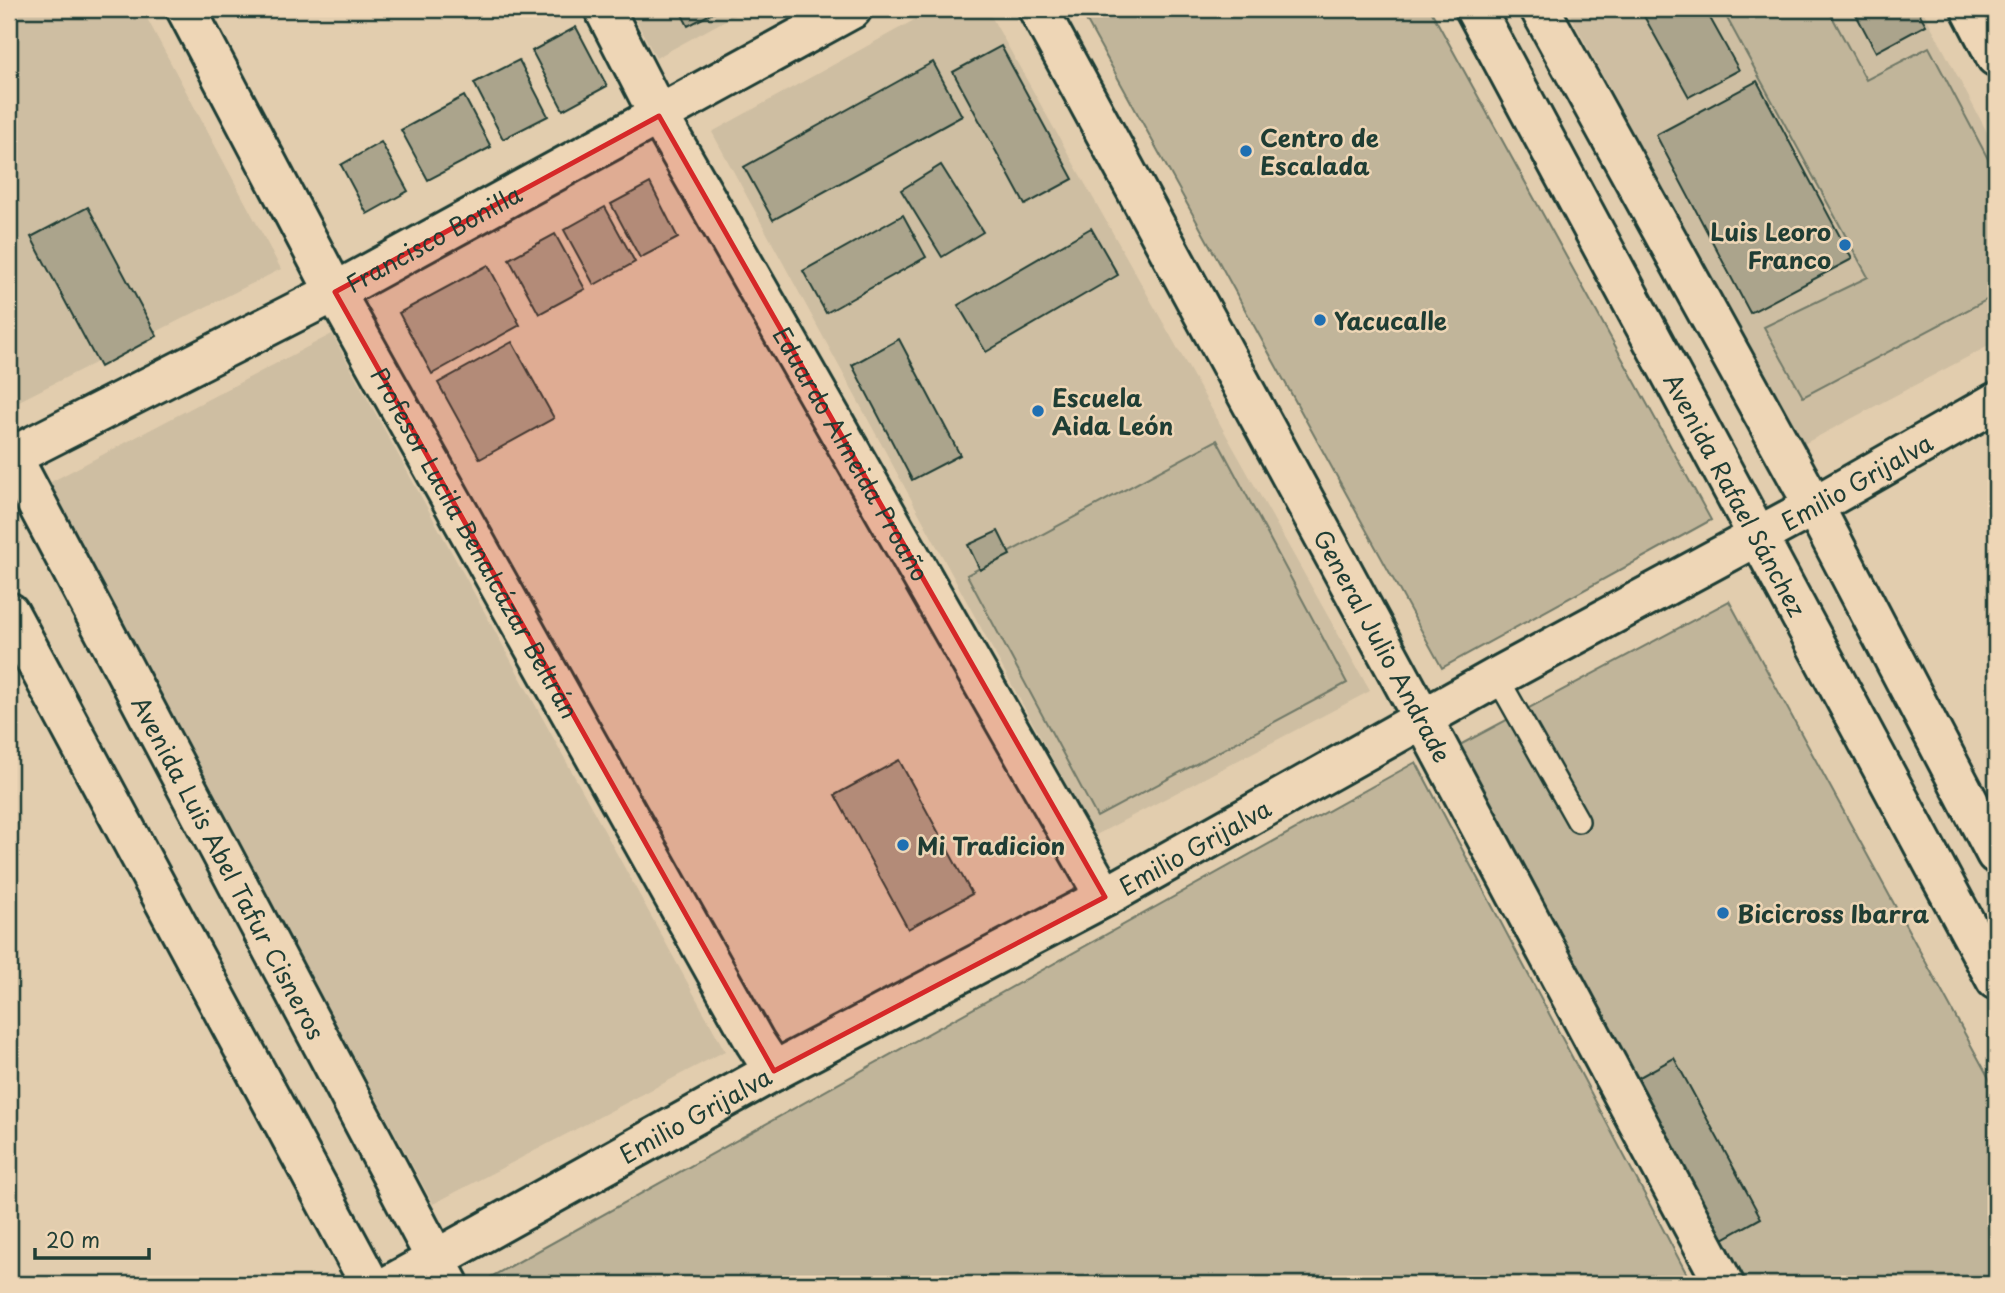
<svg xmlns="http://www.w3.org/2000/svg" width="2005" height="1293" font-family="'Playpen Sans',sans-serif">
<style>
.built{fill:#cebea2}
.green{fill:#c1b59a;stroke:#707967;stroke-width:2}
.building{fill:#aba48c;stroke:#1f3d34;stroke-width:2}
.lines{fill:none;stroke-linecap:round;stroke-linejoin:round}
.service-casing{stroke:#1f3d34;stroke-width:26}
.minor-casing{stroke:#1f3d34;stroke-width:44}
.tertiary-casing{stroke:#1f3d34;stroke-width:44}
.service{stroke:#eed6b6;stroke-width:21}
.minor{stroke:#eed6b6;stroke-width:38}
.tertiary{stroke:#eed6b6;stroke-width:38}
.marked{fill:#d62828;fill-opacity:0.2;stroke:#d62828;stroke-width:5;stroke-linejoin:round}
.poi-dot{fill:#1f6fb2;stroke:#eed6b6;stroke-width:2.5}
.labels{text-anchor:middle;dominant-baseline:central;stroke-width:5;stroke-linejoin:round;paint-order:stroke}
.poi-label{font-size:24px;font-weight:bold;fill:#1f3d34;stroke:#eed6b6;text-anchor:start}
.street-label{font-size:24px;fill:#1f3d34;stroke:#eed6b6}
</style>
<rect width="100%" height="100%" fill="#e2cdae"/>
<filter id="ink" filterUnits="userSpaceOnUse"><feTurbulence type="fractalNoise" baseFrequency=".0143" numOctaves="2"/><feDisplacementMap in="SourceGraphic" scale="14" xChannelSelector="R" yChannelSelector="G"/><feConvolveMatrix kernelMatrix="1 2 1 2 8 2 1 2 1" color-interpolation-filters="sRGB"/></filter>
<g filter="url(#ink)">
<path class="built" d="M9,9h133l139,260 -262,132 -10,-20z
M630,9h116l-90,49z
M934,9h53l383,682 -276,145 -382,-704z
M1567,9h355l74,140v193l-196,104z
M332,334l393,717 -292,153 -386,-720z"/>
<path class="green" d="M1080,9h350l281,511 -269,148z
M1722,9h106l38,71 63,-33 67,127v121l-193,102 -39,-70 104,-50z
M1217,440l130,243 -250,134 -130,-242z
M1729,601l267,490v193h-248l-292,-537z
M1416,762l276,522h-1197l-4,-7z"/>
<path class="building" d="M679,9h41l-32,17z
M1640,9h65l34,61 -50,27z
M1853,9h64l9,16 -50,27z
M576,27l31,59 -44,24 -31,-59z
M1001,46l72,133 -48,26 -72,-133z
M519,60l29,56 -45,23 -29,-56z
M933,62l29,54 -189,104 -29,-53z
M1757,81l95,178 -102,54 -94,-178z
M464,96l27,51 -63,33 -27,-50z
M381,142l27,49 -41,23 -26,-49z
M941,165l42,67 -41,25 -41,-67z
M650,183l28,55 -38,20 -29,-54z
M88,207l69,129 -57,31 -69,-130z
M605,207l30,55 -41,23 -30,-55z
M903,215l23,42 -100,56 -23,-42z
M1091,228l27,47 -132,77 -28,-47z
M555,234l30,55 -46,25 -30,-55z
M488,265l32,60 -88,49 -33,-61z
M899,339l61,116 -48,25 -60,-115z
M512,342l42,76 -74,41 -42,-76z
M998,531l12,24 -30,15 -12,-25z
M899,760l73,134 -64,35 -73,-134z
M1674,1058l87,160 -38,21 -87,-160z"/>
<g class="lines">
<g class="service-casing">
<path id="service" d="M1497,677l81,144"/>
</g>
<g class="minor-casing">
<g id="minor">
<path id="s1" d="M186,9l149,283 420,750 19,29"/>
<path id="s2" d="M604,9l55,107 446,781"/>
<path id="s3" d="M1038,9l385,710 301,565"/>
<path d="M1971,9l25,48"/>
<path id="s4" d="M9,458l326,-166 517,-283"/>
<path id="s5" d="M391,1284l383,-213 331,-174 392,-220 317,-171 182,-104"/>
</g>
</g>
<g class="tertiary-casing">
<g id="tertiary">
<path id="s6" d="M1475,9l521,971"/>
<path d="M1540,9l274,497 182,348"/>
<path id="s7" d="M9,451l440,833"/>
<path d="M9,612l361,672"/>
</g>
</g>
<use href="#service" class="service"/>
<use href="#minor" class="minor"/>
<use href="#tertiary" class="tertiary"/>
</g>
</g>
<path class="marked" d="M659,116l446,781 -331,174 -439,-779z"/>
<g class="poi-dot">
<circle cx="1246" cy="151" r="7"/>
<circle cx="1845" cy="245" r="7"/>
<circle cx="1320" cy="320" r="7"/>
<circle cx="1038" cy="411" r="7"/>
<circle cx="903" cy="845" r="7"/>
<circle cx="1723" cy="913" r="7"/>
</g>
<g class="labels">
<g class="poi-label">
<text x="1260" y="137">Centro de<tspan x="1260" dy="28">Escalada</tspan></text>
<text x="1831" y="231" text-anchor="end">Luis Leoro<tspan x="1831" dy="28">Franco</tspan></text>
<text x="1334" y="320">Yacucalle</text>
<text x="1052" y="397">Escuela<tspan x="1052" dy="28">Aida León</tspan></text>
<text x="917" y="845">Mi Tradicion</text>
<text x="1737" y="913">Bicicross Ibarra</text>
</g>
<g class="street-label">
<text stroke="none"><textPath href="#s4" startOffset="478">Francisco Bonilla</textPath></text>
<text stroke="none"><textPath href="#s2" startOffset="509">Eduardo Almeida Proaño</textPath></text>
<text stroke="none"><textPath href="#s5" startOffset="1671">Emilio Grijalva</textPath></text>
<text stroke="none"><textPath href="#s6" startOffset="551">Avenida Rafael Sánchez</textPath></text>
<text stroke="none"><textPath href="#s1" startOffset="607">Profesor Lucila Benalcázar Beltrán</textPath></text>
<text stroke="none"><textPath href="#s3" startOffset="724">General Julio Andrade</textPath></text>
<text stroke="none"><textPath href="#s5" startOffset="915">Emilio Grijalva</textPath></text>
<text stroke="none"><textPath href="#s7" startOffset="471">Avenida Luis Abel Tafur Cisneros</textPath></text>
<text stroke="none"><textPath href="#s5" startOffset="348">Emilio Grijalva</textPath></text>
</g>
</g>
<rect width="2005" height="1293" fill="none" stroke="#eed6b6" stroke-width="35"/>
<rect x="18" y="18" width="1970" height="1258" fill="none" stroke="#1f3d34" stroke-width="2.5" filter="url(#ink)"/>
<path d="M35 1248v10h114v-10" fill="none" stroke="#1f3d34" stroke-width="3.5"/>
<text x="46" y="1248" font-size="21" fill="#1f3d34" stroke="#eed6b6" stroke-width="5" paint-order="stroke">20 m</text>
</svg>
